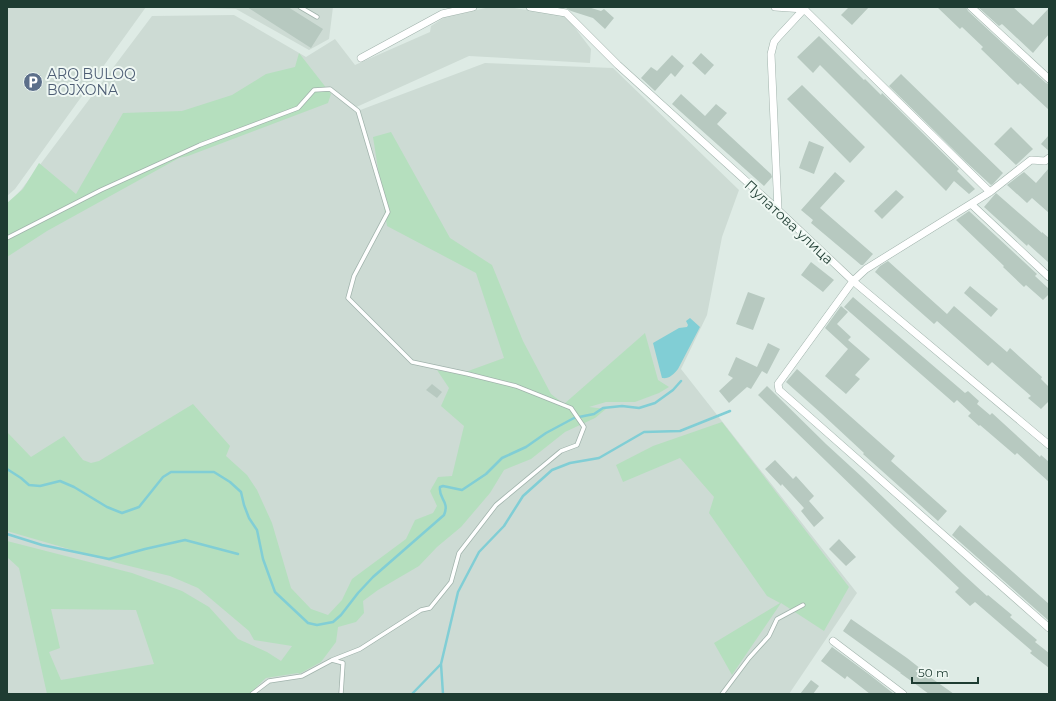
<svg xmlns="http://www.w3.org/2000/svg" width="1056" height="701" font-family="Montserrat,sans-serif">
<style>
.built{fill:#cddbd4}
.green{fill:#b5dfbe;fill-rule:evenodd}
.water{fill:#81ced5}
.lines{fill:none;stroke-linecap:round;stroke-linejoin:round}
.stream{stroke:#81ced5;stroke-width:2.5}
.building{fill:#b7c9c0}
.lane-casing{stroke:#a1b3ac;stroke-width:5}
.street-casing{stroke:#a1b3ac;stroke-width:8}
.lane{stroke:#fff;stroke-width:3.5}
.street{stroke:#fff;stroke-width:7}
.labels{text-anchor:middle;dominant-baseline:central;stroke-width:4;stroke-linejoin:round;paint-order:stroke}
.service-label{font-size:14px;fill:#4e5e75;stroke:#eff8f3;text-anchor:start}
.street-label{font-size:14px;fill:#1e3c32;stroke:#eff8f3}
</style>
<rect width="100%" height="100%" fill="#deebe5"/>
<path class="built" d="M7,7h139l-131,182 -8,7z
M172,7h161l-4,32 -20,11 -73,-41z
M490,7h18l58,9 25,33 -1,14 -121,-7 -117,53 3,3 130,-49 128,5 126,122 -17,47 -15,78 -26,54 176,224 -68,101h-782v-489l14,-15 131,-174 82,-1 72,42 29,-18 20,26 75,-33 1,-6 14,-9z"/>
<path class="green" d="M299,53l32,41 -3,9 -140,53 -9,2 -132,73 -40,26v-54l16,-14 16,-26 37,31 47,-81 59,-2 50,-16 34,-21 29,-7z
M391,132l59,106 42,27 31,76 28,53 13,10 81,-71 13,47 11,7 -10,6 -24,9h-29l-17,5 17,2 -11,9 -30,14 -34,27 -27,11 -14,23 -29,34 -24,20 -18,19 -41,24 -15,11 1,12 -8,9 -18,5 -2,15 -15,20 -22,12 -1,-1 -32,5 -17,16h-202l-28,-126 -12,-11v-16l125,32 50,18 27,16 29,32 29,13 14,9 11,-15 -38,-6 -5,-9 -51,-43 -28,-12 -53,-13 -110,-32v-99l24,25 33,-21 19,24 8,3 8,-2 94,-57 37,42 -4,10 21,19 10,15 15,33 19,65 20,21 17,6 14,-15 10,-21 54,-40 9,-19 18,-7 4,-7 -7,-15 8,-14 14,-1 12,-50 -23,-20 8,-18 -12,-18 23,4 44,-16 -28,-85 -89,-47 -14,-89zM51,609l85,1 18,54 -93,16 -12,-28 11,-4z
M722,422l127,165 -25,44 -43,-28 -49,72 -18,-32 66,-40 -13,-7 -58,-83 5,-16 -34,-39 -57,24 -7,-17 37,-19z"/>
<path class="water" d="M690,318l10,9 -22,42c-5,6 -9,10 -16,9l-9,-35 26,-15 8,-1 1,-2 -2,-4z"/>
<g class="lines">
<path class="stream" d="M7,469l14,9 8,7 11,1 20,-5 14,6 33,20 15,6 17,-6 24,-30 8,-5h43l16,10 11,10 3,13 5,13 8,12 6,29 12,33 33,31 9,2 16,-3 8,-7 17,-22 15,-16 71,-62c6,-14 -6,-16 -4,-28l3,-1 19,4 24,-16 16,-16 24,-11 20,-14 28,-15 20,-4 9,-6 19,-2 17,2 16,-5 18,-13 8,-9
M7,534l35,11 67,14 36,-10 40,-9 53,14
M412,694l29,-30
M443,694l-2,-30 17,-72 21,-40 25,-26 19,-30 29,-26 18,-7 29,-5 45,-26 36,-1 50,-20"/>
</g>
<path class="building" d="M247,7h41l35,22 -12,19z
M564,7h24l13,4 3,-2 10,9 -9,11 -12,-11 -22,-7z
M849,7h20l-17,18 -11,-10z
M937,7h29l2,4 78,72 3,1v26l-29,-27 -2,2 -37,-36 2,-2 -21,-20 -2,2z
M978,7h35l20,18 16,-17v26l-16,19 -31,-29 -3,2z
M819,36l45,44 1,-1 16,16 1,-2 77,76 -2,2 18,18 -6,5 -15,-13 -8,10 -126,-126 -7,8 -16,-16z
M701,53l13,12 -9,10 -13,-12z
M672,55l12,11 -9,11 -4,-4 -16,18 -14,-13 10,-11 6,4z
M901,74l102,99 -10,11 -2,1 -25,-23 -77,-76z
M802,85l63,62 -15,16 -63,-64z
M681,94l24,22 11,-12 11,9 -10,11 54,50 1,3 -8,9 -92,-82z
M1011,127l22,22 -17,16 -22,-21z
M1049,135v16l-8,-7z
M809,141l15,6 -10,27 -15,-6z
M1049,168v45l-17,-15 -5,5 -20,-18 17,-13 12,11z
M835,172l10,9 -25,27 53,46 -10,11h-2l-50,-42 2,-3 -12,-10z
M896,190l8,7 -22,22 -8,-8z
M996,193l46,40v-1l7,6v25l-21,-19 -1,2 -43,-39z
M969,211l68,63 -2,2 14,13v5l-6,6 -17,-15 -2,2 -21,-20 1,-1 -48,-46z
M888,261l59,53 7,-8 53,46 3,-4 32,29 -1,2 8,8v14l-8,8 -13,-11 3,-2 -39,-34 -4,4 -51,-45 -3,3 -59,-52 5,-6z
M811,262l23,18 -11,12 -22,-17z
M970,286l28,23 -7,8 -27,-24z
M748,292l17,6 -12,32 -17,-6z
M853,297l112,96 3,-2 11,10 -2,3 13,11 2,-2 48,44 1,-2 8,7v20l-32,-29 -2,2 -35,-30 -1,1 -11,-10 3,-3 -14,-13 -3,3 -110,-96z
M841,306l7,6 -11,12 14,13 -3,3 22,19 -15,16 5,4 -14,15 -21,-18 23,-27 -23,-21z
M768,343l12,6 -13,25 -5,-3 -11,18 -4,-2 -18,16 -10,-12 14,-13 -5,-3 8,-18 21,10z
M797,369l98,87 -4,5 56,50 -9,10 -75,-67 1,-1 -42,-39 -36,-32z
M432,384l10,8 -5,6 -11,-8z
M767,386l59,58 36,33 101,97 24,22 1,-1 24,20 -2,2 27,23 -2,2 14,11v15l-19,-15 2,-2 -57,-49 -5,4 -15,-14 4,-4 -65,-61 -136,-132z
M775,460l18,19 3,-3 18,20 -5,5 15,17 -10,9 -13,-16 3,-3 -22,-24 -1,2 -16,-17z
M960,525l89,79v17l-97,-86z
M839,539l17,18 -10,9 -17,-17z
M851,619l56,39 14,11 -1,1 34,24h-25l-15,-11 -14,-10h1l-58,-42z
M832,647l38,28 24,19h-24l-23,-18 -2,3 -24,-18z
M811,680l8,6 -6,8h-13z"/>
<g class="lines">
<g class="lane-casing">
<path id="lane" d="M300,7l17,10
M7,238l94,-48 99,-45 98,-37 16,-18 16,-1 28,22 30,101 -34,64 -6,22 64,64 56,12 48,12 55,22 13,19 -7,18 -16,6 -65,54 -37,48 -8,29 -21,26 -9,2 -61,39 -28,11 -30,16 -33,5 -17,13
M332,660l11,3 -2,31
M722,694l27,-36 20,-22 8,-17 26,-14"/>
</g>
<g class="street-casing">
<path id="street" d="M530,7l36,6 52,52 160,145 75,71 196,164
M775,7l29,2 186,183
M971,7l78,72
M361,58l81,-44 31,-7
M1049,158l-4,3 -14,-1 -41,32 -124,77 -13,12 -75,103 1,6 270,238
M971,204l78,73
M778,210l-7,-156 3,-12 5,-6 26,-28
M833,641l70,53"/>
</g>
<use href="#lane" class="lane"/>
<use href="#street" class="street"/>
</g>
<defs>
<g id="parking-disc" transform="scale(1)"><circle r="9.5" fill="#5c6f8a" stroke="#eff8f3"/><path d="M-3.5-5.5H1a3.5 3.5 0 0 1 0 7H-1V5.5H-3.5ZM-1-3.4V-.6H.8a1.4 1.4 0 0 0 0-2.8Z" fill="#fff"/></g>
</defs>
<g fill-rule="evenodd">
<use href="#parking-disc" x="33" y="82"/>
</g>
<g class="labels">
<g class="service-label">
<text x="47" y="74">ARQ BULOQ<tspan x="47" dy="16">BOJXONA</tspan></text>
</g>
<g class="street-label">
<text transform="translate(789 222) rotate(43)">Пулатова улица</text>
</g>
</g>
<rect width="1056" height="701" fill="none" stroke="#1e3c32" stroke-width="16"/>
<path d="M912 677v6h66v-6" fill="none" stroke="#1e3c32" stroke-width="2"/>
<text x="918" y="677" font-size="12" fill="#1e3c32" stroke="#eff8f3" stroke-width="3" paint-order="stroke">50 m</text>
</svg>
